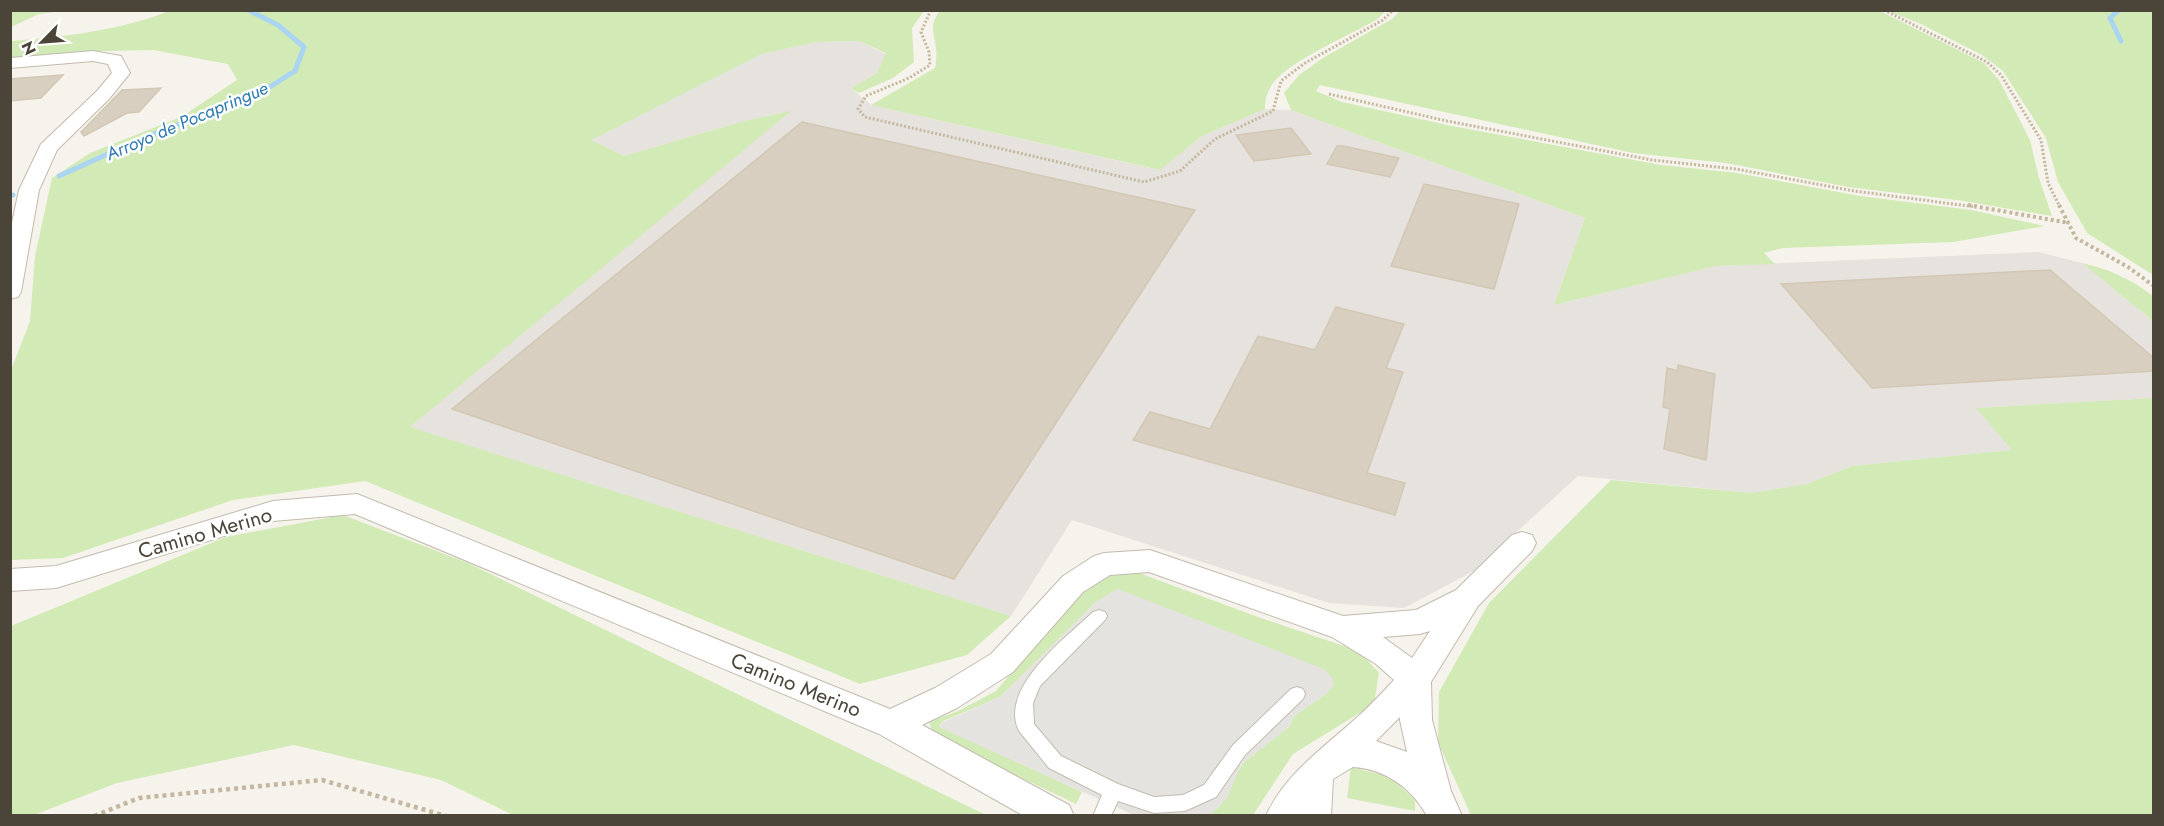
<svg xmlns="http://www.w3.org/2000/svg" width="2164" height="826" font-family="Jost,sans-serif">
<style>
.industrial{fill:#e6e2dd}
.green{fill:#d2eab5}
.parking{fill:#e5e3e0}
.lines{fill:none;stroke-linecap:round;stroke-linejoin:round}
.stream{stroke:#a9d4f2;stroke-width:5}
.building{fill:#d8cfc1;stroke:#d3c7b4;stroke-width:1.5}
.service-casing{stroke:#c2bbae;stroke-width:2}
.minor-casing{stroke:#c2bbae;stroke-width:2}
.path-far2{stroke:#c4b79f;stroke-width:3;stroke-dasharray:2 2;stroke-linecap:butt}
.path-far1{stroke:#c4b79f;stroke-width:4;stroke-dasharray:3 3;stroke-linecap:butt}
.path{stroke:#c4b79f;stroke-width:4.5;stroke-dasharray:4 4;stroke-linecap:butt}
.service{fill:#fff;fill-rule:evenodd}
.minor{fill:#fff;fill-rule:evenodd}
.labels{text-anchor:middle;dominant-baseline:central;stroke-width:5;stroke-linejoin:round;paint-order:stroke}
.far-water-label{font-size:18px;font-style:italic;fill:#2e7ab2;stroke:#fff}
.street-label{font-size:21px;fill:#4b4439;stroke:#fff}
</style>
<rect width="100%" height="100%" fill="#f6f3ec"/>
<path class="industrial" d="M859,41l27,13 -9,19 -26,15 20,17 288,65 43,-34 63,-27 26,1 294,108 -31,87 162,-39 323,-14 43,11 71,58v77l-176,10 36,42 -161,16 -45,18 -56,9 -173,-17 -104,95 -70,37 -75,-5 -257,-83 -61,96 -602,-189 380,-315 -45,9 -120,35 -34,-16 172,-86 54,-12z"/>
<path class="green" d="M172,10l752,1 -12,17 2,34 -21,16 -34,15 -8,-5 26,-15 9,-20 -27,-12 -43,1 -54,12 -171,86 33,16 120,-35 47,-10 -381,316 601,189 -44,39 -107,29 -495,-203 -132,19 -170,58 -52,2 -1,-187 20,-52 5,-65 17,-78 38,-25 91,-36 56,-37 -9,-16 -75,-14 -49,1 -93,7v-17c53,-4 111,-11 161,-31z
M10,11l1,-1 50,1 -22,3 -28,13z
M940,11v-1l446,1 -10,9c-26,15 -85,40 -103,63 -6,9 -8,16 -8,26l-63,27 -42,34 -289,-65 64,-37c1,-7 2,-14 1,-20 -2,-15 -7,-24 4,-37z
M1400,11h480l104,52 15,17 31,60 9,38 13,38 -95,-16 -109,-13 -122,-24 -93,-10 -313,-68 -4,6 26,11 110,24 209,39 76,8 123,23 111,14 73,16 -90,16 -171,6 -19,5 11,11 -59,2 -162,39 31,-87 -294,-108 -7,-17 15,-18 24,-17 69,-39z
M1887,11h266v264l-66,-42 -29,-51 -12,-44 -43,-67 -21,-16 -63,-32z
M2082,263c27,6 49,16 71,33v25z
M2153,398v417h-682l-33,-73 1,-50 50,-89 122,-123 140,13 56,-9 45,-18 160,-16 -36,-42z
M343,515l125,48 518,252h-473l-72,-35 -147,-35 -177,38 -83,32 -23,1v-190l215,-89z
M1139,573l119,44 101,34 20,22 -5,31 -81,50 -40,61h-48c22,-7 25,-29 35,-47 5,-11 39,-33 50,-42l3,-9 34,-24 -230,-92 -97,96 -57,24 -4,5 143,66 -6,12 -142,-68 -5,-14 29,-11 38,-20 91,-106 26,-10z
M1351,767l40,10 24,23v11l-68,-13z"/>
<path class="parking" d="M1118,589l206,80 8,9 2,8 -7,7 -34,24 -3,9 -49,39 -14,33 -16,16 -6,1h-71l-195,-88 4,-5 57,-25 97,-96z"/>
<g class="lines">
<path class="stream" d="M2119,10l-9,8 11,23
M59,176l82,-37 119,-46 35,-22 9,-24 -26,-22 -30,-15
M10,196l3,-1"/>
</g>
<path class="building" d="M63,75l-22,23 -31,3v-22z
M161,88l-22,24 -12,1 -43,23 -3,-4 41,-42z
M802,122l393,88 -241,369 -502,-170z
M1291,128l20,26 -57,7 -18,-26z
M1337,146h6l56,12 -9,19 -63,-13z
M1424,184l95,20 -25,85 -103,-23z
M2050,270l104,88v13l-282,17 -91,-104z
M1336,307l68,17 -18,44 17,4 -36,101 38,10 -10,32 -262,-75 17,-28 60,17 48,-93 57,14z
M1678,365l37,9 -9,86 -42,-11 6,-40 -7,-2 4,-39 11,3z"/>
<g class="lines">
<g class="service-casing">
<path id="service" d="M1099,610l6,2 2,4 -2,4 -65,66 -7,17 1,21 27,32 57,28 36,13 29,-2 21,-10 29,-40 58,-56 6,-2 6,2 2,5 -2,5 -58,56 -29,42 -31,14 -31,2 -36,-12 -7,15h-18l9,-21 -53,-27 -30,-37c-21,-43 47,-93 74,-119z"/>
</g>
<g class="minor-casing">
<path id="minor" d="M93,51l28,5 9,17 -21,26 -52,51 -18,40 -18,102 -3,5 -8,2v-67l9,-42 22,-46 56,-53 15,-18 -4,-9 -15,-3 -83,7v-10z
M357,494l533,215 45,-21 56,-34 72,-78 31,-20 10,-3 46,-3 193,66 73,-6 40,-20 56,-55 10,-3 10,3 4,8 -4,8 -54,55 -47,76 1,38 19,71 11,25h-35c-15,-28 -42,-47 -74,-49l-20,12 -2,37h-65c18,-41 56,-67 88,-96 14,-12 27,-26 40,-40l-18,-16 -44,-27 -183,-65 -39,3 -27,17 -70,80 -56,36 -35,17 147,80 5,11h-50l-145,-82 -524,-220 -82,7 -217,67 -46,3v-22l46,-3 217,-65zM1430,631l-18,27 -29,-21 37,-3zM1400,717v3l7,32 -31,-11z"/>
</g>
<path class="path-far2" d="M931,10l-10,22 8,20 1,13 -21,13 -43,18 -8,13 7,8 279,65 36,-11 35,-32 58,-28 8,-30 24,-18 78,-43 10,-10
M1884,10l103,52 14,13 40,65 7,43 12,24
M1329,94l118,27 205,39 84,9 118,22 122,16"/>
<path class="path-far1" d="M1968,205l101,18
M2059,205l17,33 52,29 26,19"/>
<path class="path" d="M94,816l45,-18 183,-18 124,36"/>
<use href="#service" class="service"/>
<use href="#minor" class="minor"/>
</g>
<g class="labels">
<g class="far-water-label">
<text transform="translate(187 121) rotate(-23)">Arroyo de Pocapringue</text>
</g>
<g class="street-label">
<text transform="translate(205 533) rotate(-16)">Camino Merino</text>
<text transform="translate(796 685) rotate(22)">Camino Merino</text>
</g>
</g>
<rect width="2164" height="826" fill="none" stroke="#4b4439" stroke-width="24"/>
<g transform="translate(42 42) rotate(245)" stroke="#ffffff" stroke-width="4.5" paint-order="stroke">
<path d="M0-4.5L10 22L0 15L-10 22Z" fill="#4b4439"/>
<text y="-9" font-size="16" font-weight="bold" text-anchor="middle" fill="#4b4439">N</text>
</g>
</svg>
